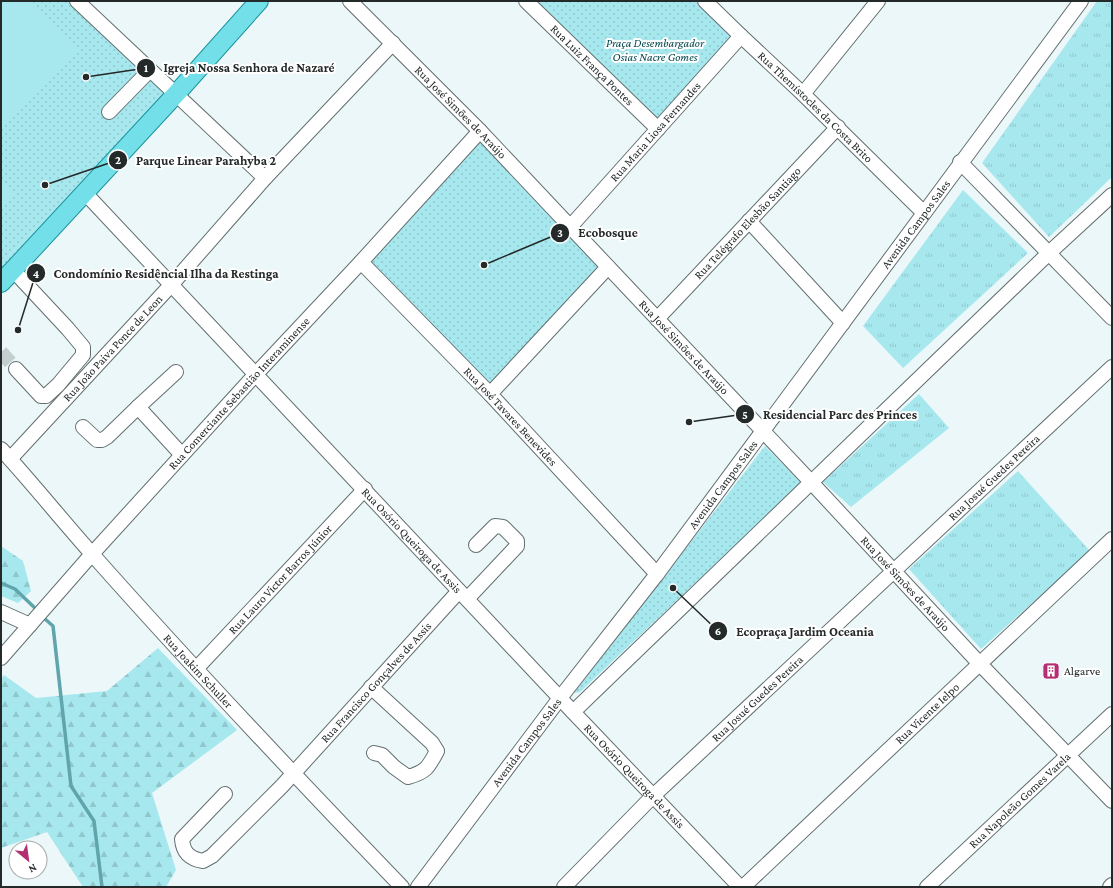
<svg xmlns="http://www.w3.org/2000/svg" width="1113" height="888" font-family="'Crimson Pro',serif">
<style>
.grass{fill:url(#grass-tufts)}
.forest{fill:url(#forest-firs)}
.park{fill:url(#park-dots)}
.garden{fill:#a7e8ef}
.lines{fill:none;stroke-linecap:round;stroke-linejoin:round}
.stream{stroke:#60a5ac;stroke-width:3.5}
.minor-tunnel{stroke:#c3cecf;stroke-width:14;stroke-dasharray:14 7;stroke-linecap:butt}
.minor-casing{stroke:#636e6f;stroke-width:16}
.major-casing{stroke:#1a929c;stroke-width:20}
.minor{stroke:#fff;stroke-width:14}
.major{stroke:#73e0e9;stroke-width:18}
.labels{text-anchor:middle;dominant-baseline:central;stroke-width:4;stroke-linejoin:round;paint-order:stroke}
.park-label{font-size:12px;font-style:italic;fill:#05484d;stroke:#fff}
.street-label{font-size:12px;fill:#242929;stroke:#fff}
.poi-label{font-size:12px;fill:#242929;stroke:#fff;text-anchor:start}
.leader{fill:none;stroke:#242929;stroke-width:1.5}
.callout-dot{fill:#242929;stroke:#fff;stroke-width:1.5}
.mark-label{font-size:12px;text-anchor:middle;font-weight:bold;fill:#fff}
.callout-label{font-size:13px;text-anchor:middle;font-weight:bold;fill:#242929;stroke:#fff;stroke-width:4;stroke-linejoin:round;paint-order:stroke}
</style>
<defs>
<pattern id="grass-tufts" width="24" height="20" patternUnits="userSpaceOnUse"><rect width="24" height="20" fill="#a7e8ef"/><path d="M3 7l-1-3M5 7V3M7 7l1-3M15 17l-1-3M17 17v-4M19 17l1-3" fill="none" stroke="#90c7cd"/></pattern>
<pattern id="forest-firs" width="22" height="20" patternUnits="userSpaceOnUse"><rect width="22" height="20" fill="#a7e8ef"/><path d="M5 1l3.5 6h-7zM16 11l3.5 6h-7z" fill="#90c7cd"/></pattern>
<pattern id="park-dots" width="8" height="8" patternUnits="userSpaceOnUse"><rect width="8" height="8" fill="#a7e8ef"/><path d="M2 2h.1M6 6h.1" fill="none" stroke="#90c7cd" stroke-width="1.8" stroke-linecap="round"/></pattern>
</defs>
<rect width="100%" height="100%" fill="#ebf7f8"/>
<path class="grass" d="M1097,1h15v176l-63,60 -67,-74z
M963,190l65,63 -125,115 -40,-42z
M919,394l30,34 -98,79 -28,-25z
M1018,471l72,80 -109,98 -72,-80z"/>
<path class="forest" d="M1,546l22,15 8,30 -13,12 -17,-7z
M158,648l79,82 -85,63 24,77 -10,17h-83l-36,-55 -46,16v-169l3,-4 32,23 71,-7z"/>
<path class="park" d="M1,1h79l95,92 -174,186z
M534,1h162l36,36 -75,82z
M480,131l128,136 -118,127 -129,-132z
M765,446l36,37 -221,209 -6,1z"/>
<path class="garden" d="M1,1h29l49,49 -78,76z
M1,179l15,15 -15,15z"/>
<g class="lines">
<path class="stream" d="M1,583l14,6 21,20
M45,619l8,7 18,160 23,35 8,66"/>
<path class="minor-tunnel" d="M1,352l15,17"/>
<g class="minor-casing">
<g id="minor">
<path d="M77,1l188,177"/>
<path id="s1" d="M350,1l130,130 331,351 168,181 133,138"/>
<path id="s2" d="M526,1l132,128"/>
<path id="s3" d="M705,1l36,35 62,58 121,119"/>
<path d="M803,94l75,-93"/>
<path d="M109,112l41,-42"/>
<path d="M960,162l152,156"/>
<path id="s4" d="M85,193l488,519 167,175"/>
<path d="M749,221l94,102"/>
<path id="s5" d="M570,227l171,-191"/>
<path id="s6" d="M361,262l129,132 167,180"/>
<path d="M13,270l55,59 15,18v8l-25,30 -12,11h-5l-25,-27"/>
<path id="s7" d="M657,319l181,-192"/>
<path d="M490,394l118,-127"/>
<path d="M138,407l38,-35"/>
<path d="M83,427l14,13h5l5,-3 31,-30 44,48"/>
<path id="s8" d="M1,449c31,34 60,70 91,105 101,114 205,224 310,333"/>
<path id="s9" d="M10,459l162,-175 93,-106 128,-135"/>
<path d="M467,599l50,-53v-5l-14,-14 -8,-1 -19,19"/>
<path d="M1,612l29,13"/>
<path id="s10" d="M1,658l91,-104 163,-179 106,-113 119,-131"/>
<path id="s11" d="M196,669l169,-180"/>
<path d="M371,687l61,56 5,8c-9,17 -11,21 -29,26l-14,-10 -12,-12 -8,-2"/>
<path d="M573,712l476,-459 63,-58"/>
<path id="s12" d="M225,794l-43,45c1,14 8,20 21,22l9,-5 70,-70 177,-195"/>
<path id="s13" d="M418,887l142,-189 97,-124 424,-573"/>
<path id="s14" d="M564,887l89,-91 459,-429"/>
<path id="s15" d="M743,887l369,-348"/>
<path id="s16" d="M927,887l185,-173"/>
<path d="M1110,887l2,-2"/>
</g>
</g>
<g class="major-casing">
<path id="major" d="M1,283l175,-189 83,-93"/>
</g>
<use href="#minor" class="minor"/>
<use href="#major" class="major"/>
</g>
<defs>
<g id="building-square" transform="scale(0.9)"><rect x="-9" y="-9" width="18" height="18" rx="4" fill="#b42e72" stroke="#fff"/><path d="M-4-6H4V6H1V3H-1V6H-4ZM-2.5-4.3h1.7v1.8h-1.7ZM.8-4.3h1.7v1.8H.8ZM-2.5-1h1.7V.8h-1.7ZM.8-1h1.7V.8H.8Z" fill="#fff"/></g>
</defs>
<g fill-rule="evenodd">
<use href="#building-square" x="1051" y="671"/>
</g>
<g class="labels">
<g class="park-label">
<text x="655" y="43">Praça Desembargador<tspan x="655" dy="14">Osias Nacre Gomes</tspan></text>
</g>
<g class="street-label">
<text stroke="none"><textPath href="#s2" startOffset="92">Rua Luiz França Pontes</textPath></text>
<text stroke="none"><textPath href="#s3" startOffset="153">Rua Themístocles da Costa Brito</textPath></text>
<text stroke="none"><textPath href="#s1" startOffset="157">Rua José Simões de Araújo</textPath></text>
<text stroke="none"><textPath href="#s5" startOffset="128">Rua Maria Liosa Fernandes</textPath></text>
<text stroke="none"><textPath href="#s7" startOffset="132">Rua Telégrafo Elesbão Santiago</textPath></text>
<text stroke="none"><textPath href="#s13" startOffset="829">Avenida Campos Sales</textPath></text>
<text stroke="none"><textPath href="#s1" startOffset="481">Rua José Simões de Araújo</textPath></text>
<text stroke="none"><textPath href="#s9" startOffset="151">Rua João Paiva Ponce de Leon</textPath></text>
<text stroke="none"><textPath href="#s10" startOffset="356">Rua Comerciante Sebastião Interaminense</textPath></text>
<text stroke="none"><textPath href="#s6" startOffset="215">Rua José Tavares Benevides</textPath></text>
<text stroke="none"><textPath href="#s14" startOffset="594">Rua Josué Guedes Pereira</textPath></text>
<text stroke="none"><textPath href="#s13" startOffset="505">Avenida Campos Sales</textPath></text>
<text stroke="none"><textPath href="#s4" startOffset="477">Rua Osório Queiroga de Assis</textPath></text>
<text stroke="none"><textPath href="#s11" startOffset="123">Rua Lauro Victor Barros Júnior</textPath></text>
<text stroke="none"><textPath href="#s1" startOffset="805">Rua José Simões de Araújo</textPath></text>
<text stroke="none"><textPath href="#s8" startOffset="297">Rua Joakim Schuller</textPath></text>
<text stroke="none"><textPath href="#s12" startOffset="345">Rua Francisco Gonçalves de Assis</textPath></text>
<text stroke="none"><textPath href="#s14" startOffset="270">Rua Josué Guedes Pereira</textPath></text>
<text stroke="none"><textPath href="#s15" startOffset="253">Rua Vicente Ielpo</textPath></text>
<text stroke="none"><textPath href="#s13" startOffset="181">Avenida Campos Sales</textPath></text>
<text stroke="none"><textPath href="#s4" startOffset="801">Rua Osório Queiroga de Assis</textPath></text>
<text stroke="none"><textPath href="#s16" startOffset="127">Rua Napoleão Gomes Varela</textPath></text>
</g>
<g class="poi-label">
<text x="1064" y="671">Algarve</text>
</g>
</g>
<path class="leader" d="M86 77L146 68M45 185L118 160M484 265L560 233M18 330L36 273M689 422L745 414M673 588L718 631"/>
<g class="callout-dot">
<circle cx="86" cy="77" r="4"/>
<circle cx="45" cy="185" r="4"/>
<circle cx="484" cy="265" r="4"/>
<circle cx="18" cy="330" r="4"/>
<circle cx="689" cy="422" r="4"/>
<circle cx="673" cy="588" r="4"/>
<circle cx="146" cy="68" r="10"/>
<circle cx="118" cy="160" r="10"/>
<circle cx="560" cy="233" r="10"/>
<circle cx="36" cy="273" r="10"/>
<circle cx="745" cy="414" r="10"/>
<circle cx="718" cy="631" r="10"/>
</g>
<g class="mark-label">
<text x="146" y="72">1</text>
<text x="118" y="164">2</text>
<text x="560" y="237">3</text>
<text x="36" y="278">4</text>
<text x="745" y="419">5</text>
<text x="718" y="635">6</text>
</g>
<g class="callout-label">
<text x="249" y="72">Igreja Nossa Senhora de Nazaré</text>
<text x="206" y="165">Parque Linear Parahyba 2</text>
<text x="608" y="237">Ecobosque</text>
<text x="166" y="278">Condomínio Residêncial Ilha da Restinga</text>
<text x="840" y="419">Residencial Parc des Princes</text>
<text x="805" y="636">Ecopraça Jardim Oceania</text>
</g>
<rect width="1113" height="888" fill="none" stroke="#242929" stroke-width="4"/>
<g transform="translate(28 860) rotate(151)"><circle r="19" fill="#ffffff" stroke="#a7a9a9"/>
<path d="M0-3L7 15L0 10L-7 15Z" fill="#b42e72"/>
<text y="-6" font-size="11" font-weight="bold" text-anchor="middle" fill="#242929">N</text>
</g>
</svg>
